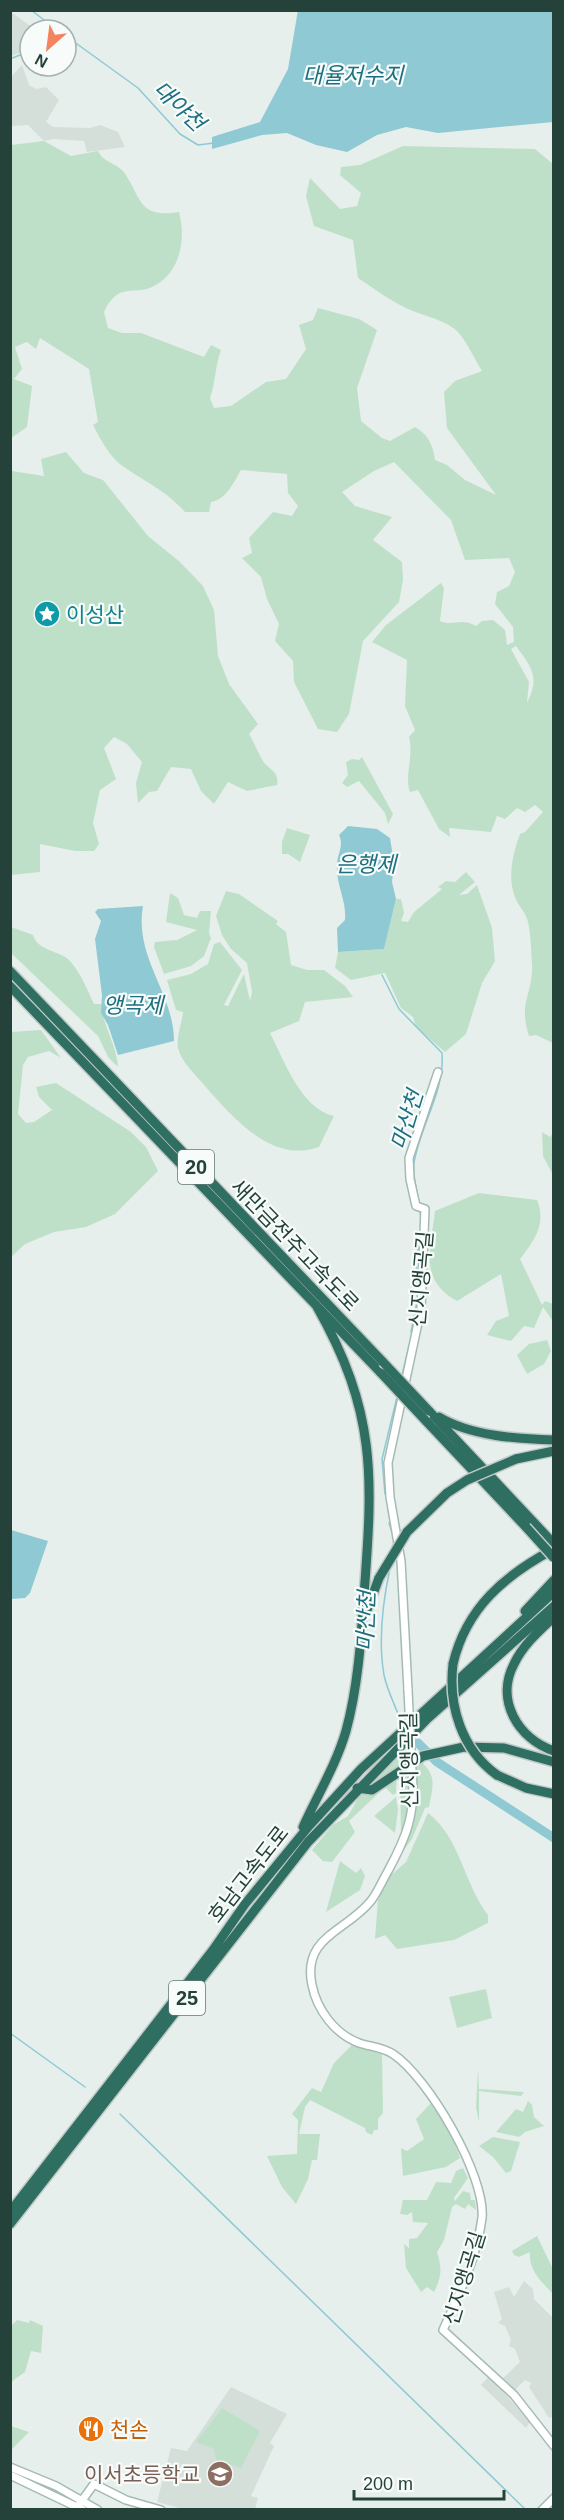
<svg xmlns="http://www.w3.org/2000/svg" width="564" height="2520" font-family="Arial,'Noto Sans KR',sans-serif">
<style>
.built{fill:#d4dfda}
.green{fill:#bfe0c8;fill-rule:evenodd}
.water{fill:#8ec9d4}
.lines{fill:none;stroke-linecap:round;stroke-linejoin:round}
.stream{stroke:#8ec9d4;stroke-width:1.5}
.river{stroke:#8ec9d4;stroke-width:9}
.secondary-casing{stroke:#a4bbb3;stroke-width:10}
.highway-casing{stroke:#c2cac8;stroke-width:12}
.secondary{stroke:#fff;stroke-width:7}
.highway{stroke:#2f6f62;stroke-width:9}
.secondary-bridge-casing{stroke:#a4bbb3;stroke-width:10;stroke-linecap:butt}
.highway-bridge-casing{stroke:#c2cac8;stroke-width:12;stroke-linecap:butt}
.secondary-bridge{stroke:#fff;stroke-width:7}
.highway-bridge{stroke:#2f6f62;stroke-width:9}
.labels{text-anchor:middle;dominant-baseline:central;stroke-width:4.5;stroke-linejoin:round;paint-order:stroke}
.shield{fill:#f7fbf9;stroke:#637a73;stroke-width:1.5}
.shield-label{font-size:20px;font-weight:bold;fill:#24423a}
.culture-label{font-size:21px;fill:#0d838f;stroke:#f7fbf9;text-anchor:start}
.street-label{font-size:21px;fill:#24423a;stroke:#f7fbf9}
.food-label{font-size:21px;fill:#c56008;stroke:#f7fbf9;text-anchor:start}
.education-label{font-size:21px;fill:#785e54;stroke:#f7fbf9;text-anchor:end}
.water-label{font-size:22px;font-style:italic;fill:#1c6f80;stroke:#f7fbf9}
</style>
<rect width="100%" height="100%" fill="#e6efeb"/>
<path class="built" d="M11,12l25,18h-6v19l-19,7z
M22,65l7,20 7,4 10,-2 13,13 -13,22 7,5 37,1 10,-3 18,7 7,15 -38,5 -3,-11 -31,-2 -9,2 -16,-16 -17,1v-49z
M524,2281l9,8 1,10 19,19 1,98 -5,2 -20,-31 2,-4 -6,-3 -10,10 -12,-12 17,-16 -5,-13 -6,-3 2,-6 -6,-14 -7,-3 4,-4 -8,-27 15,-5 5,10z
M489,2376l41,46 -4,6 -45,-43z
M231,2387l56,27 -17,29 4,3 -23,50 7,2 -3,11h-72l-26,-7 14,-54 16,3z"/>
<path class="green" d="M44,141l27,15 27,-5c5,12 21,12 28,24 16,26 14,43 53,37 7,26 2,60 -25,74 -20,11 -35,-6 -50,26l4,16 14,5h19l63,24 7,-12 10,5c-6,16 -5,31 -11,48l4,10 17,-2 35,-24 20,-3 20,-30 -7,-24 14,-5 5,-12 41,11 18,11 -20,58 4,33 21,17 8,3 25,-14c14,8 18,19 20,33l12,5 18,15 31,15 -49,-67 -3,-36 11,-11 27,-10c-8,-13 -15,-29 -25,-40 -11,-11 -37,-16 -51,-23 -17,-8 -33,-20 -48,-30l-5,-38 -39,-14 -8,-30 4,-18 30,31 17,-3 4,-13 -21,-18 1,-8 19,-2 43,-19 132,3 18,15v879l-17,-8 -7,1c-11,-34 4,-40 3,-72 -1,-13 -1,-29 -4,-42 -2,-10 -10,-16 -13,-25 -8,-20 -2,-44 5,-63l5,-2 18,-20 -8,-7 -10,7 -8,-4 -12,11 -8,-3 -6,16 -42,-4 1,9 -11,-8 -21,-39 -8,2c-6,-17 4,-34 -1,-55l6,-7 -10,-24 2,-46 -35,-18 14,-17 55,-42 3,5 -4,33c13,6 20,-4 36,5l6,-5 11,-1 12,10 2,15 7,-3 -1,-15 -18,-23 2,-12 12,-6 6,-14 -6,-14 -44,2 -14,-40 -57,-58 -20,9 -32,21 13,14 37,11 -19,23 29,22 1,18 -4,22 -36,39 -14,73 -12,18 -19,-3 -24,-47 -1,-21 -18,-20 4,-17 -12,-25 -6,-22 -19,-19 10,-5 -3,-15 24,-26 19,4 6,-10 -10,-13 -1,-19 -46,-4c-7,12 -15,30 -30,32l-2,10h-24c-20,-22 -38,-29 -61,-45 -14,-9 -23,-27 -31,-42l5,-3 -9,-53 -49,-31 -4,11 -9,-7 -12,5 7,22 -8,10 18,7 -5,41 -16,11v-293zM516,646c16,22 24,31 11,57l2,-21 -18,-33z
M10,448l2,23 32,5 -3,-17 25,-7 18,21 19,7 45,56 32,26 23,24 11,24 4,46 11,28 29,40 -9,10c5,8 12,26 17,31 7,6 13,9 11,20l-30,6 -19,-9 -14,22 -13,-13 -10,-22 -20,-2 -14,24 -8,1 -11,11 -2,-20 6,-21 -15,-18 -13,-7 -10,11 12,31 -16,11 -7,33 6,21 -5,7h-19l-35,-7v28l-29,3z
M362,757l31,57 -5,10 -3,-11 -26,-32 -12,6 -5,-4 6,-8 -2,-13 6,-3 7,1z
M287,828l23,7 -10,27 -12,-8h-6v-12z
M466,872l9,10 -16,13 8,-1 10,-9 15,43 3,33 -13,22 -16,51 -21,18 -29,-25 -3,-10 -12,-9 -16,-35 -34,7 -16,-12 3,-16 46,-3 12,-50h5l3,14 -3,8 7,1 6,-10 28,-23 -4,-2 8,-6 9,1z
M226,891l13,3 39,27 -2,3 10,8 5,33 16,5h17l21,16 8,11 -48,5 -6,19 -29,12c14,27 31,76 64,83l-15,31c-47,17 -87,-30 -114,-61 -9,-11 -24,-24 -27,-38 -2,-10 4,-26 5,-36l-7,-2 -9,-30 24,-6 17,-10 6,-20 6,-2 22,28 -18,35 4,1 16,-32 6,27 2,-9 -5,-29 -16,-14 -9,-14 -6,-19z
M170,893l8,5 6,17 13,3 3,-7h11l-2,22 2,5 -7,18 -13,10 -27,8 -10,-27 1,-5 22,-2 20,-10 -31,-8z
M11,927l22,8c5,17 28,15 38,27 10,12 16,27 23,42h8c-2,16 15,41 16,63l-10,-10 -10,-21 -87,-83z
M41,1030l20,28 -12,-7 -21,6 -5,8 -5,49 8,9 8,-1 18,-12 -13,-13 -3,-10 20,-4 75,49 15,15 12,24 -43,43 -29,13 -32,5 -29,12 -14,13v-225z
M542,1132l8,5 3,-4v42l-10,-19z
M479,1193l58,7c10,23 -3,41 -17,59l22,46 3,-4 8,3 -1,16 -9,-13 -9,21 -10,-2 -13,15 -24,-6 9,-14 13,-5 -8,-42 -44,27c-39,-21 -26,-53 -22,-90z
M547,1340l4,11 -7,13 -17,10 -10,-19 12,-11z
M407,1748l1,11 -11,13 -1,21 -3,2 -8,-8 -36,34 6,11 -23,30 -9,-1 -11,-11 21,-25 15,-9 11,-19z
M417,1758c21,17 16,26 12,49l-4,1 -13,31 -14,19 18,-44z
M408,1770l2,33 -9,33 -1,-62z
M396,1797l2,13 -3,23 -21,-17z
M428,1813c32,24 36,71 60,102v8l-34,17 -57,9 -12,-14 -10,4 3,-39 12,-24 16,-14z
M340,1861l16,12 5,-5 4,8 -5,14 -34,22z
M486,1989l6,29 -35,10 -8,-31z
M353,2044l29,9 1,60 -5,6v11h-4l-2,5 -6,-3 -1,-4 -55,-28 -5,7 -6,27h21l-3,26h-5l-4,19 -12,25 -14,-17 -15,-31 30,-2 1,-34 -6,-6 20,-26 9,4 13,-29z
M478,2069l1,20 45,3 -3,4 -42,-5v31l-3,-15z
M528,2101l4,4 2,12 10,9 -19,6 -6,5 -23,-5 20,-23 7,3z
M431,2103l19,28 10,27 -14,9 -43,9 -2,-28 6,3 17,-12 -8,-20z
M493,2137l27,5 -9,29 -5,2 -13,-16 -14,-11z
M463,2168l5,10 -14,20 1,3 8,-10 7,2 1,7h4l1,10 -8,-6 -3,5 -9,-5 -4,3 -8,33 -7,12c5,16 5,24 -3,40l-7,-5 -6,5 -15,-24 -2,-24 5,4v-9l8,-1 11,-15 -15,-1 -1,-10 -5,3 -7,-1 3,-14h24l9,-18 15,1 5,-12z
M537,2236l16,33v25c-11,-12 -25,-24 -23,-42l-11,5 -5,-2 -2,-4z
M17,2320l12,3 1,-3 13,6 -2,27 -10,-2 -6,21 -14,10v-56z
M222,2408l38,23 -19,37 -25,-8 -2,-11 -18,-7z
M11,2426l18,6 -18,18 -1,-24z"/>
<path class="water" d="M298,10l255,1v111l-115,11 -32,-6 -29,8 -30,17 -31,-7 -29,-12 -25,2 -50,14v-12l48,-15 28,-53z
M348,826l29,3 13,9 4,25 -2,19 4,17 -12,50 -46,3 -1,-24 8,-8c2,-19 -10,-37 -8,-57 1,-10 7,-18 2,-28z
M143,906c-9,52 31,87 31,135l-56,14 -10,-30 -7,-12 1,-18 -7,-56 6,-18 -6,-9 3,-3z
M11,1530l37,11 -18,52 -5,5 -14,1z"/>
<g class="lines">
<path class="stream" d="M31,10l26,20
M66,36l72,52 42,46 18,11 16,-2
M10,59l20,-8
M382,975l17,34 43,44c3,38 -22,73 -28,110 -2,13 4,29 5,42
M420,1210l1,10
M411,1332l7,-35 -2,-36 4,-24
M402,1375l7,-29
M385,1494l-3,-35 15,-62
M389,1523l5,15 -1,11
M390,1568c-7,33 -12,73 -6,107 3,15 11,30 16,44
M10,2033l75,54
M120,2114l406,396"/>
<path class="river" d="M418,1743l19,19 117,76"/>
<g class="secondary-casing">
<path id="secondary" d="M408,1690l-7,-129 -11,-64 -2,-34 33,-154 4,-100 -9,-3 -6,-27 -1,-21 29,-86
M412,1772c4,41 -5,64 -24,99 -6,10 -11,23 -18,31 -25,30 -68,35 -58,83 5,25 23,49 47,58 12,4 23,4 34,11 35,23 93,122 89,164 -5,39 -23,77 -39,112l71,65 40,51
M10,2467l46,19 42,24
M10,2475l73,35
M75,2510l19,-26 32,16 35,10
M542,2510l12,-12"/>
</g>
<g class="highway-casing">
<path id="highway" d="M10,971l373,391
M10,986l371,387
M429,1411l125,133
M439,1417c32,19 78,22 115,23
M426,1421l100,106
M516,1459l38,-8
M407,1532l40,-39
M367,1610l12,-32
M525,1611l29,-31
M554,1617c-15,14 -31,28 -40,47 -19,36 4,75 40,87
M453,1664c13,-56 52,-89 101,-115
M497,1775l29,13 28,6
M357,1788l15,2 51,-34 41,-9 40,1 50,14
M303,1827c15,-33 33,-62 43,-96 12,-44 15,-91 18,-136 9,-119 13,-183 -48,-290
M10,2212l203,-262 32,-46 64,-78 52,-57 193,-177
M10,2224l298,-382 118,-122 128,-114"/>
</g>
<use href="#secondary" class="secondary"/>
<use href="#highway" class="highway"/>
<g class="secondary-bridge-casing">
<path id="secondary-bridge" d="M408,1690l4,82"/>
</g>
<g class="highway-bridge-casing">
<path id="highway-bridge" d="M383,1362l46,49
M381,1373l45,48
M447,1493l20,-13 49,-21
M526,1527l28,31
M379,1578l28,-46
M453,1664c-5,42 9,86 44,111"/>
</g>
<use href="#secondary-bridge" class="secondary-bridge"/>
<use href="#highway-bridge" class="highway-bridge"/>
</g>
<defs>
<g id="sight-disc" transform="scale(1.35)"><circle r="9.5" fill="#0f9aa8" stroke="#f7fbf9"/><path d="M0-6L1.8-2.2L6-1.7L2.9 1.2L3.7 5.4L0 3.3L-3.7 5.4L-2.9 1.2L-6-1.7L-1.8-2.2Z" fill="#fff"/></g>
<g id="restaurant-disc" transform="scale(1.35)"><circle r="9.5" fill="#e8710a" stroke="#f7fbf9"/><path d="M-5-6h1v4h1v-4h1v4h1v-4h1v5L-1.5 .5V6h-2V.5L-5-1ZM5-6V6H3V1.5H1.5Q1.5-4 5-6Z" fill="#fff"/></g>
<g id="school-disc" transform="scale(1.35)"><circle r="9.5" fill="#8d6e63" stroke="#f7fbf9"/><path d="M0-5L7-2L0 1L-7-2ZM-4 1L0 2.5L4 1V4Q0 6-4 4Z" fill="#fff"/></g>
</defs>
<g fill-rule="evenodd">
<use href="#sight-disc" x="47" y="614"/>
<use href="#restaurant-disc" x="91" y="2429"/>
<use href="#school-disc" x="220" y="2474"/>
</g>
<g class="labels">
<g class="shield">
<rect x="178" y="1150" width="36" height="34" rx="4.5"/>
<rect x="169" y="1981" width="36" height="34" rx="4.5"/>
</g>
<g class="shield-label">
<text x="196" y="1167">20</text>
<text x="187" y="1998">25</text>
</g>
<g class="culture-label">
<text x="66" y="614">이성산</text>
</g>
<g class="street-label">
<text transform="translate(295 1245) rotate(46)">새만금전주고속도로</text>
<text transform="translate(421 1279) rotate(-85)">신지앵곡길</text>
<text transform="translate(409 1760) rotate(-91)">신지앵곡길</text>
<text transform="translate(248 1874) rotate(-52)">호남고속도로</text>
<text transform="translate(464 2278) rotate(-73)">신지앵곡길</text>
</g>
<g class="food-label">
<text x="110" y="2429">천손</text>
</g>
<g class="education-label">
<text x="200" y="2474">이서초등학교</text>
</g>
<g class="water-label">
<text x="353" y="75">대율저수지</text>
<text transform="translate(179 106) rotate(43)">대야천</text>
<text x="366" y="864">은행제</text>
<text x="133" y="1005">앵곡제</text>
<text transform="translate(407 1120) rotate(-73)">마산천</text>
<text transform="translate(366 1621) rotate(-88)">마산천</text>
</g>
</g>
<rect width="564" height="2520" fill="none" stroke="#24423a" stroke-width="24"/>
<g transform="translate(48 48) rotate(208)"><circle r="28" fill="#f7fbf9" stroke="#a3b1ad" stroke-width="1.5"/>
<path d="M0-4.5L10 22L0 15L-10 22Z" fill="#f4845f"/>
<text y="-9" font-size="16" font-weight="bold" text-anchor="middle" fill="#24423a">N</text>
</g>
<path d="M354 2490v9h150v-9" fill="none" stroke="#24423a" stroke-width="3"/>
<text x="363" y="2490" font-size="18" fill="#24423a" stroke="#f7fbf9" stroke-width="4.5" paint-order="stroke">200 m</text>
</svg>
